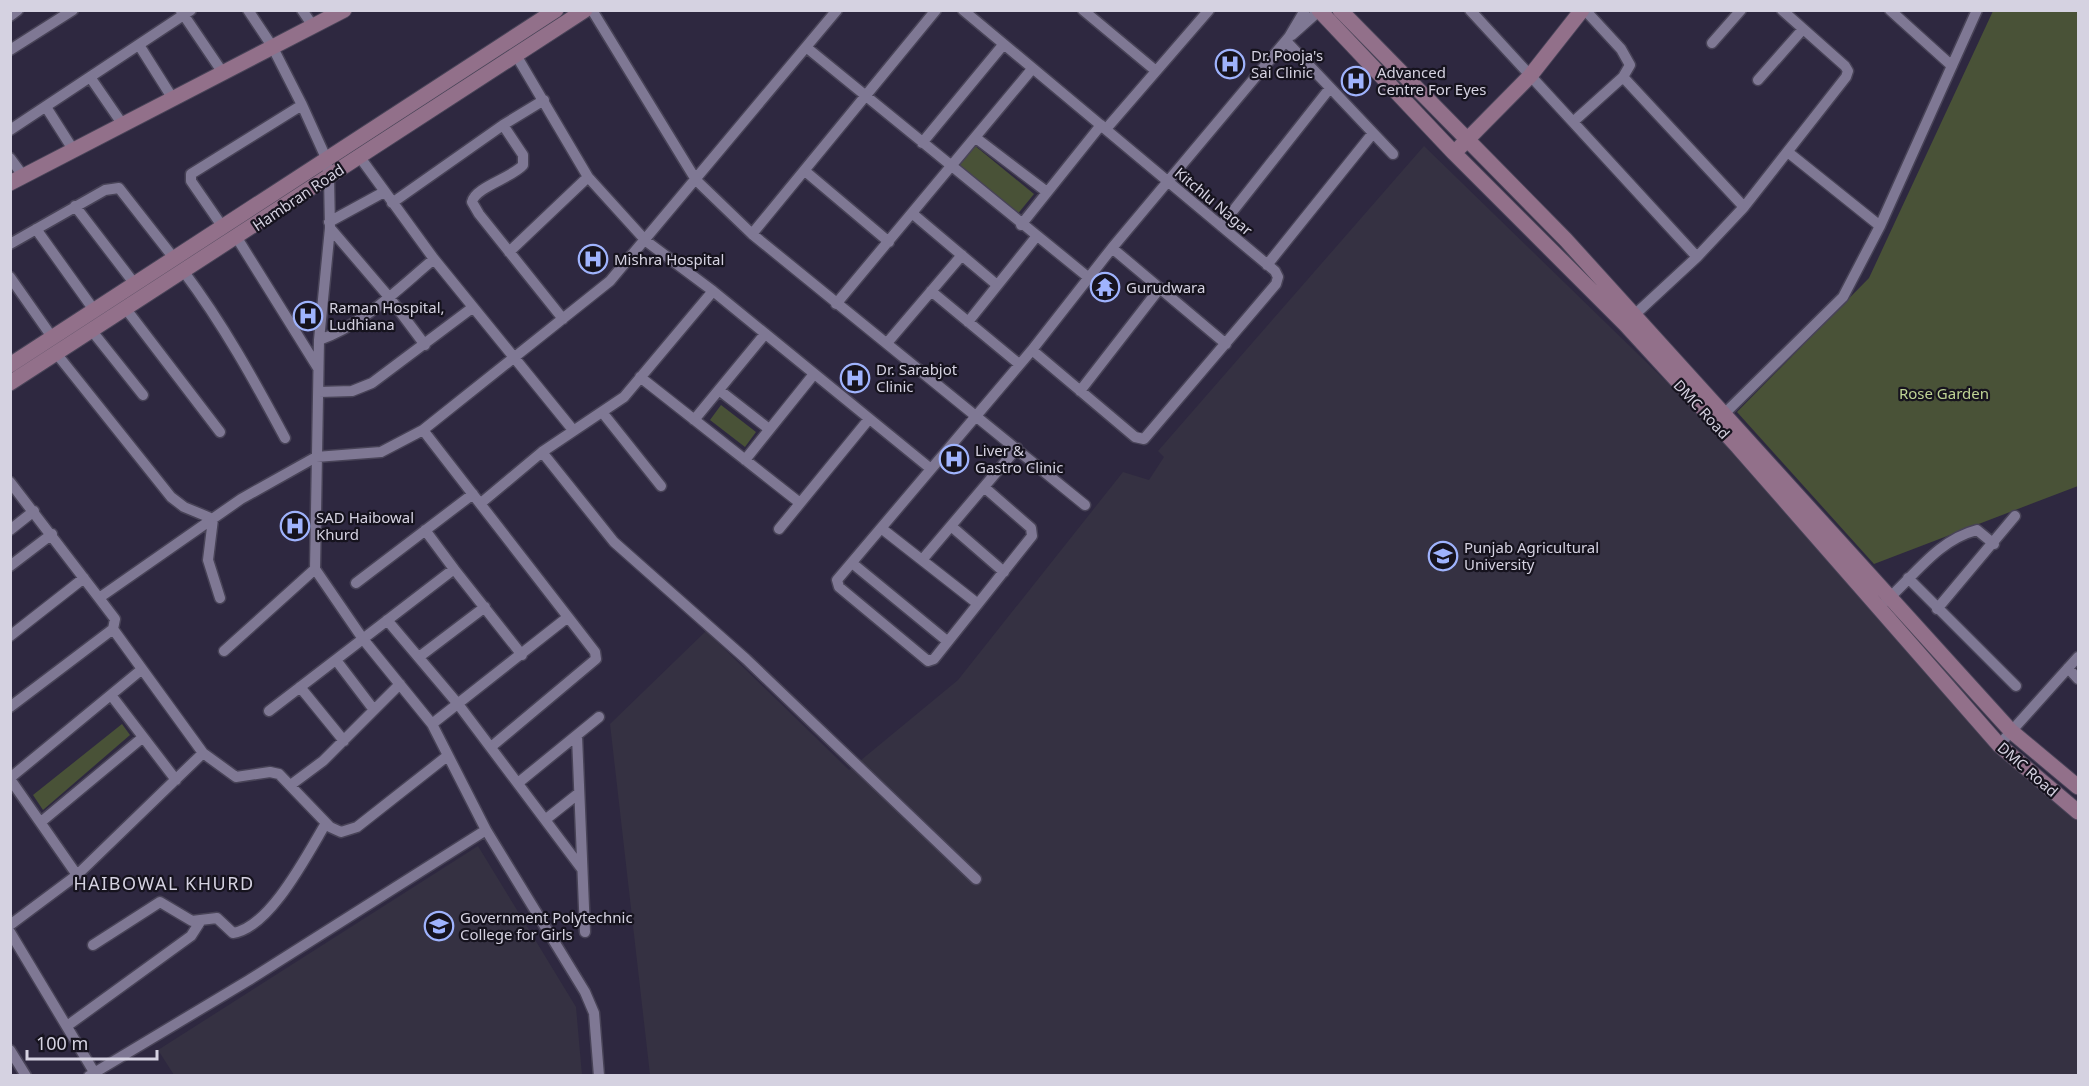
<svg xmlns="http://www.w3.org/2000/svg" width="2089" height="1086" font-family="'Noto Sans',sans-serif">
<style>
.education{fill:#353142}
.green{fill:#495237}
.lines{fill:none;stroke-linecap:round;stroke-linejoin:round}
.street-casing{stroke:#484357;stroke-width:13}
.secondary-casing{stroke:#484357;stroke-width:17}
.street{stroke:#7f7894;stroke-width:10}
.secondary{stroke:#92708a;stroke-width:15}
.labels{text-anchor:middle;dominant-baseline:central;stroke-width:4.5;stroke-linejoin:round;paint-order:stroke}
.poi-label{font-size:15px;fill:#d5d2e1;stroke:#16131e;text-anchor:start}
.street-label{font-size:15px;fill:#d5d2e1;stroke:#16131e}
.park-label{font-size:15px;fill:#bed394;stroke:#16131e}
.quarter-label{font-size:18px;letter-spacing:1.5px;fill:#d5d2e1;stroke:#16131e}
</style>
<rect width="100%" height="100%" fill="#2e2840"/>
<path class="education" d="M1424,146l291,283 286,317 77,64v265h-1428l-40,-351 96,-93 143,139 109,-90 165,-208 26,8 15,-23 -6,-6z
M478,846l98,161 6,68h-408l-16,-25z"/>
<path class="green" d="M1993,11h85v475l-204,78 -137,-152 132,-134z
M974,145l60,49 -18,22 -60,-48z
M721,405l35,27 -11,15 -35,-27z
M122,724l8,11 -87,75 -10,-15z"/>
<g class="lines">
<g class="street-casing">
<path id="street" d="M248,10l24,36 30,59 24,53 3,19 1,51 -11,112 -4,229 48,70 69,85 54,106 99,162 9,21 5,63
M302,10l11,16
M592,10l104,170 56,54 333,271
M963,10l312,261 3,6 -2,7 -132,155 -9,-2 -103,-87
M1083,10l73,61
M1470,10l227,247
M1890,10l62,56
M181,11l42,62
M10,16l8,-6
M1292,35l28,-25
M1286,41l107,113
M1712,43l29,-33
M139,45l34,54
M806,47l283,231
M10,50l63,-40
M516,55l72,122 58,64 67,50 218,178
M90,77l33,48
M1623,77l121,130
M1758,80l45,-51
M544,100l-41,25 20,30v10c-11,13 -48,22 -51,37l7,12 84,105
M46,107l28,44
M1573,122l50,-45 7,-12 -9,-16 -36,-39
M1106,129l103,-119
M10,130l181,-120
M976,138l71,54
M922,143l81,-98
M1789,153l91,73
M359,156l75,103 139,171
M10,158l14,19
M805,171l84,71
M392,203l111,-78
M75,206l59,77
M913,214l84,71
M329,222l55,-30
M1021,225l80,-100
M222,226l-31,-45v-7l111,-69
M1221,226l109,-138
M330,228l59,69 36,48
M36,229l58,81
M752,234l184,-224
M237,238l81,130
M10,244l95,-54 14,-2 54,69
M1112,248l114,96
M509,252l79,-75
M1267,265l106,-132
M184,272c39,52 70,108 101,166
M10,277l42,60
M931,291l88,73
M836,304l196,-235
M126,309l94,123
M1629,320l68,-63 47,-50 102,-130 2,-6 -3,-5 -63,-56
M968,322l68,-85
M92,331l51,64
M319,340c44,-15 80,-52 115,-81
M887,343l75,-88
M56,353l115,144 13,10 29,12 -5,41 12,38
M640,377l160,126
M719,390l50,39
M1080,391l80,-103
M319,392l33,-1 20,-8 100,-75
M602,412l59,74
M1720,418l123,-121 37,-71 97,-216
M694,420l71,-86
M423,430l145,187 -136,107
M542,452l72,90 132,117 230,220
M745,460l69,-86
M10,482l89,116 142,-99 75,-42 65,-5 42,-22 187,-149 227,-271
M984,487l47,41 1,8 -98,123 -6,2 -89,-74 -2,-7 195,-230 80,-102 177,-211 16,-27
M481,503l61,-51 82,-55 89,-106
M951,526l53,46
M881,528l97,76
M779,529l90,-110
M10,530l24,-19
M425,530l29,39
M922,560l95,-112
M852,563l95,78
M10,566l42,-32
M1908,578l108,108
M356,583l117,-89
M1886,601c29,-26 52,-61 91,-71l17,14
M1937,609l78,-93
M387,620l71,84 124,165
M10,636l74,-58
M224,651l91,-82
M419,657l66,-50
M336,660l38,50
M2068,668l10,11
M300,687l44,54
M111,695l65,85
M10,707l103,-78
M269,711l185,-142 68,86
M577,736l8,196
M1999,745l79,-88
M491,747l105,-88 -1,-7 -27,-35
M203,753l33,24 34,-5 9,2 51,53 11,5 16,-5 89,-70
M10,778l131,-108
M10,779l67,96
M518,783l81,-66
M292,784l31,-23 77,-77
M545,820l34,-27
M41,822l101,-84
M10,925l67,-50 126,-122 -90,-124 2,-10 -16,-21
M10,932l84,140
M93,945l67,-43 32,19 25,-3 16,15c37,-5 75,-80 93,-110
M67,1026l124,-90 9,-14
M10,1050l16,26
M89,1076l160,-96 237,-150"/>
</g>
<g class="secondary-casing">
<path id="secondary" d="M1319,10l135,143 171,171 113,123 261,298 79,67
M1340,10l226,230 445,491 67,56
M1459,148l71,-72 52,-66
M10,183l334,-173
M10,365l546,-355
M10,383l575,-373"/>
</g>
<use href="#street" class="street"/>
<use href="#secondary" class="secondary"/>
</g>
<defs>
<g id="hospital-ring" transform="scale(1.5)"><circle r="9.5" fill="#16131e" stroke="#9fb3fd" stroke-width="1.5"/><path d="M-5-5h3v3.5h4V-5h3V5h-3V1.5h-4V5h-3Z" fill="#9fb3fd"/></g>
<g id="temple-ring" transform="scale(1.5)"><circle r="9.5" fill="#16131e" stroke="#9fb3fd" stroke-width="1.5"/><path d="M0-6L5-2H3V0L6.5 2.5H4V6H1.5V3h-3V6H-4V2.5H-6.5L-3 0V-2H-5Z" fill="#9fb3fd"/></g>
<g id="university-ring" transform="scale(1.5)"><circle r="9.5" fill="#16131e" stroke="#9fb3fd" stroke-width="1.5"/><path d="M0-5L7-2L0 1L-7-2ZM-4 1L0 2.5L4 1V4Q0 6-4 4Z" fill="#9fb3fd"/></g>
</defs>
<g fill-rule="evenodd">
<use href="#hospital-ring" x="1230" y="64"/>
<use href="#hospital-ring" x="1356" y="81"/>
<use href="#hospital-ring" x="593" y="259"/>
<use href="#temple-ring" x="1105" y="287"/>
<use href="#hospital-ring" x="308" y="316"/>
<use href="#hospital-ring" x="855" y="378"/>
<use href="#hospital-ring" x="954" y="459"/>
<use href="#hospital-ring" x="295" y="526"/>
<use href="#university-ring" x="1443" y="556"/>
<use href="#university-ring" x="439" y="926"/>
</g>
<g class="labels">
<g class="poi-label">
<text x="1251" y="55">Dr. Pooja's<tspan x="1251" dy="17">Sai Clinic</tspan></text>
<text x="1377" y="72">Advanced<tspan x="1377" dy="17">Centre For Eyes</tspan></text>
<text x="614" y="259">Mishra Hospital</text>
<text x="1126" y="287">Gurudwara</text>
<text x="329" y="307">Raman Hospital,<tspan x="329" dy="17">Ludhiana</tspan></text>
<text x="876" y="369">Dr. Sarabjot<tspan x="876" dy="17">Clinic</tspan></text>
<text x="975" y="450">Liver &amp;<tspan x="975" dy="17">Gastro Clinic</tspan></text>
<text x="316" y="517">SAD Haibowal<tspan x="316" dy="17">Khurd</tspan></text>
<text x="1464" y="547">Punjab Agricultural<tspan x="1464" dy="17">University</tspan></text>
<text x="460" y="917">Government Polytechnic<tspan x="460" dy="17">College for Girls</tspan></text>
</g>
<g class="street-label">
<text transform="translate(298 197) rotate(-34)">Hambran Road</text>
<text transform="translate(1214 201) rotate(40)">Kitchlu Nagar</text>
<text transform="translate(1702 409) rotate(47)">DMC Road</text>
<text transform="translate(2028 769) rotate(41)">DMC Road</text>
</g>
<g class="park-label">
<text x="1944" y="393">Rose Garden</text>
</g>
<g class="quarter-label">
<text x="164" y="883">HAIBOWAL KHURD</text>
</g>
</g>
<rect width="2089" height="1086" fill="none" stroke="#d5d2e1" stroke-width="24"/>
<path d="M27 1050v9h130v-9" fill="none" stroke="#d5d2e1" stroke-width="3"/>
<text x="36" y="1050" font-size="18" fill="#d5d2e1" stroke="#16131e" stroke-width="4.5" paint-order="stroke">100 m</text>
</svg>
